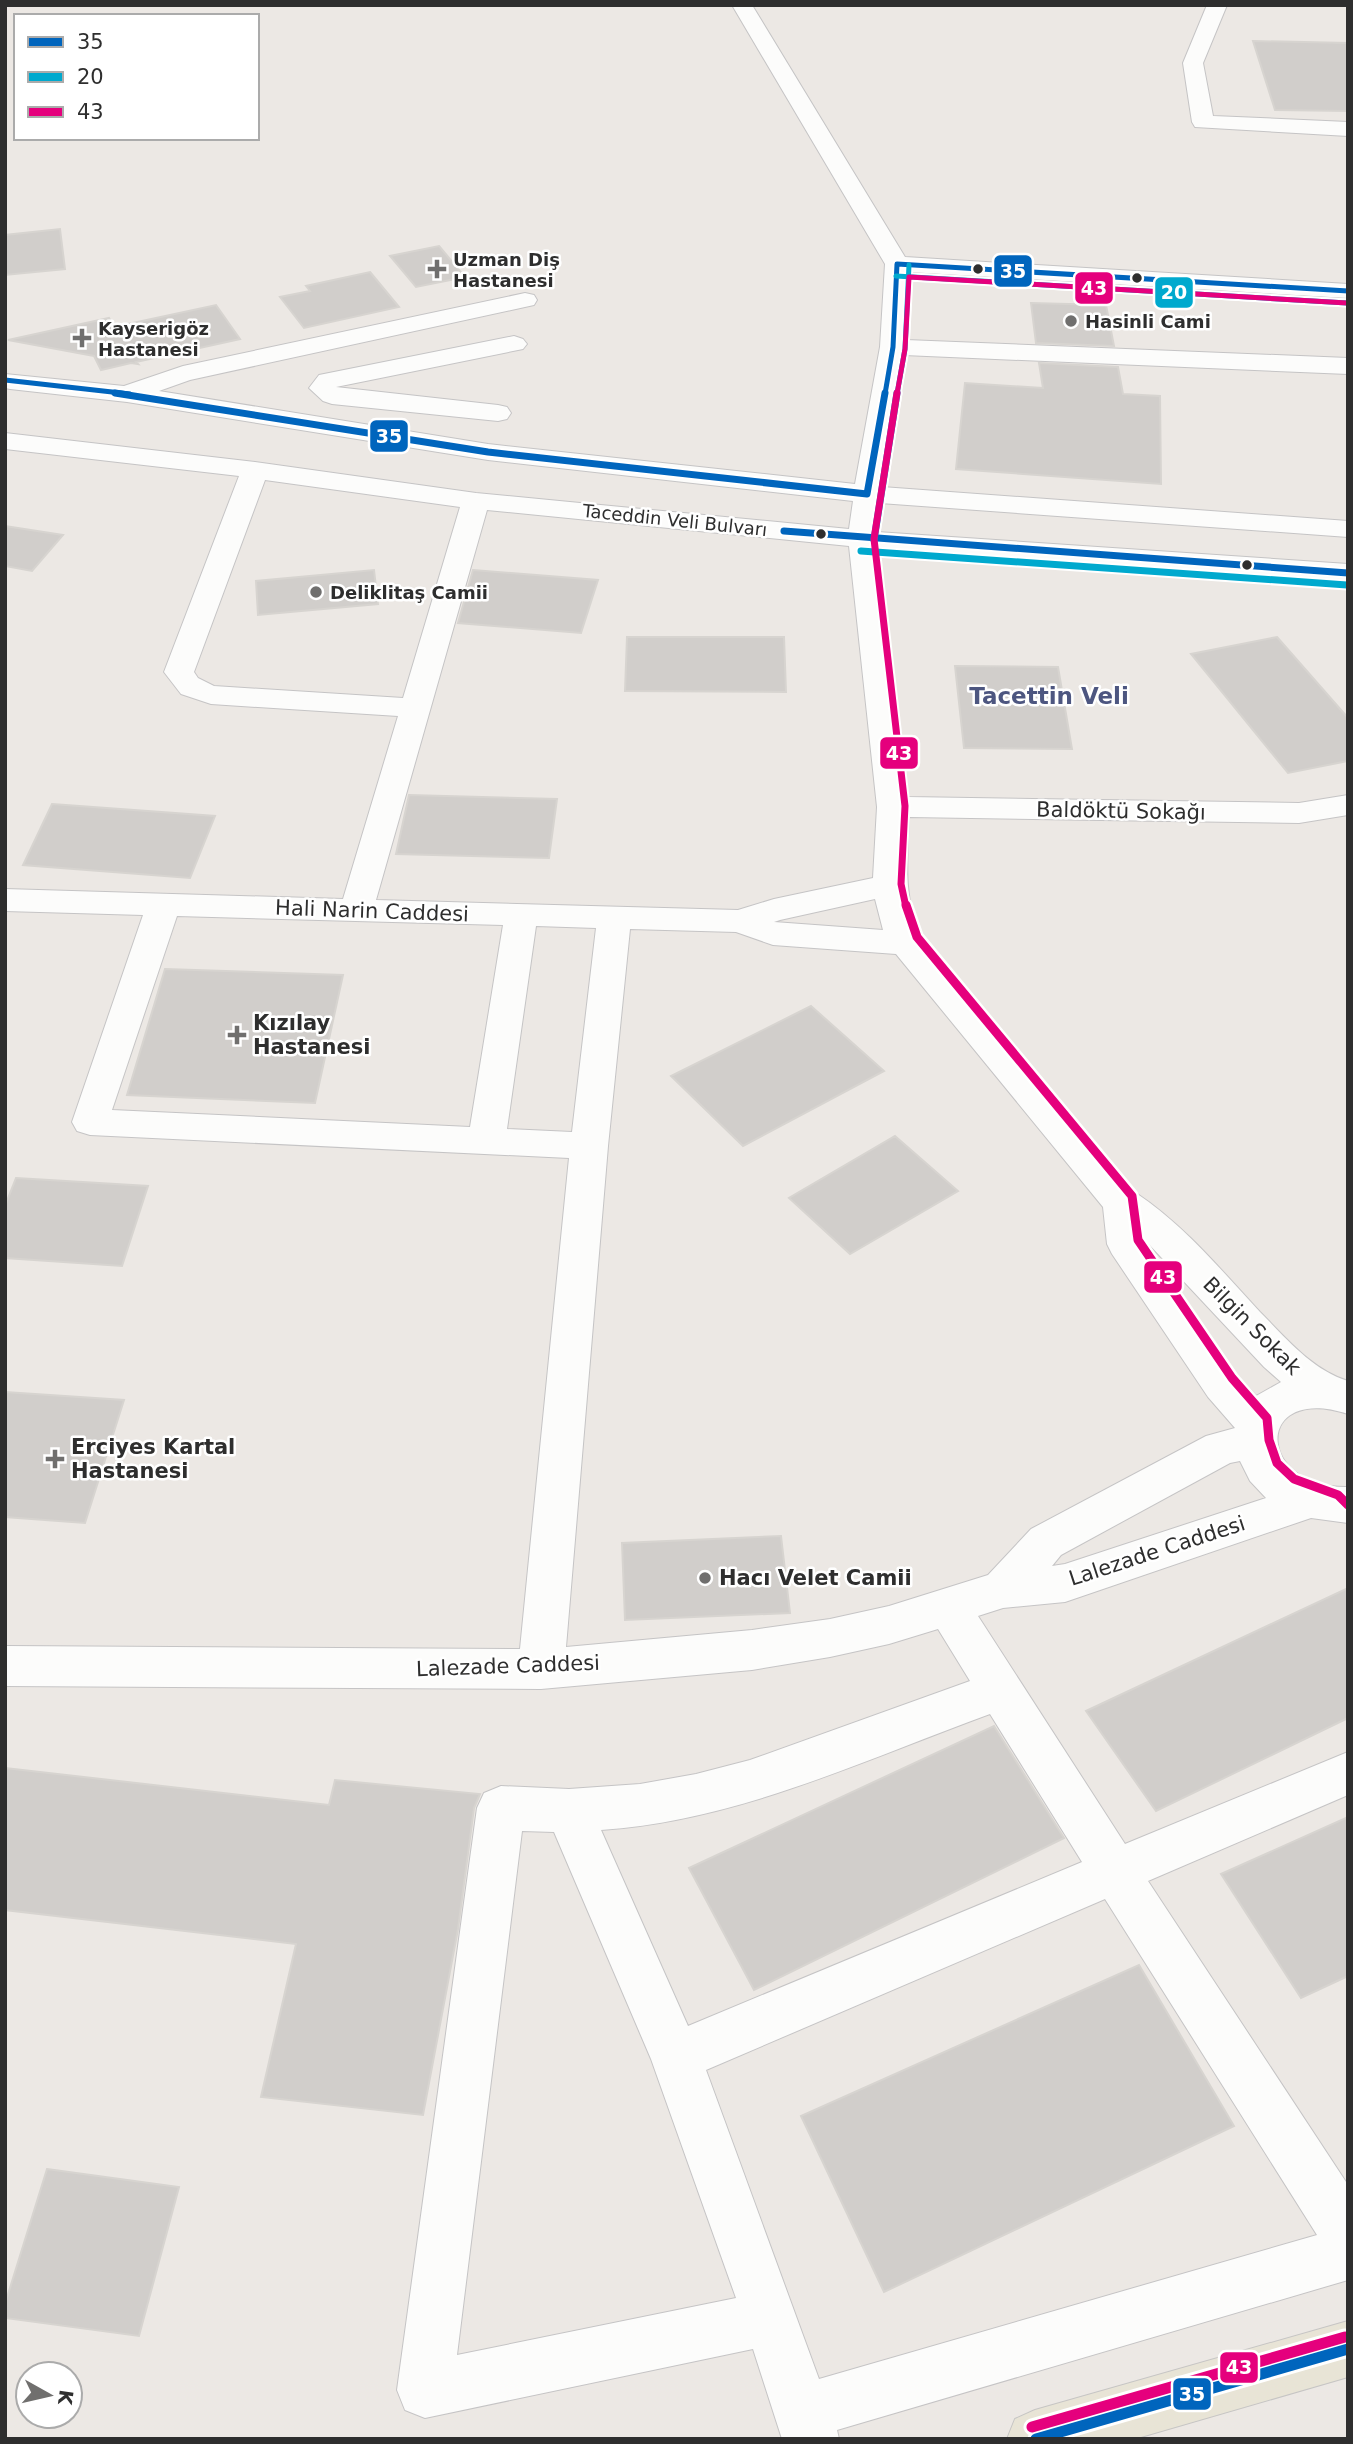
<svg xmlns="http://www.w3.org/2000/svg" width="1353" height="2444" font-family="'DejaVu Sans',sans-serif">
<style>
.building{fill:#d1cecb;stroke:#d7d4d0;stroke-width:2}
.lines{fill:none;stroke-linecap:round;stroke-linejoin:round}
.minor-casing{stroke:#c5c4c5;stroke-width:2}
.major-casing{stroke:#c6c5c4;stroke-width:2}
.minor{fill:#fcfcfb;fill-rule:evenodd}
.major{fill:#e8e4d6;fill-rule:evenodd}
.bus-1-far2-casing{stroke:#fff;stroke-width:9}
.bus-1-far1-casing{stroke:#fff;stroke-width:11}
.bus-1-casing{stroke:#fff;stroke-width:17}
.bus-2-far1-casing{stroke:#fff;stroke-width:9}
.bus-2-casing{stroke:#fff;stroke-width:11}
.bus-3-far3-casing{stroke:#fff;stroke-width:9}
.bus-3-far2-casing{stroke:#fff;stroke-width:11}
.bus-3-far1-casing{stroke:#fff;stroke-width:14}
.bus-3-casing{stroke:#fff;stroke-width:17}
.bus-1-far2{stroke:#0065bd;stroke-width:5}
.bus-1-far1{stroke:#0065bd;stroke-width:7}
.bus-1{stroke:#0065bd;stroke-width:11}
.bus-2-far1{stroke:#00a9ce;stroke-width:5}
.bus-2{stroke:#00a9ce;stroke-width:7}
.bus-3-far3{stroke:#e5007d;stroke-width:5}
.bus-3-far2{stroke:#e5007d;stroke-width:7}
.bus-3-far1{stroke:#e5007d;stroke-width:9}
.bus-3{stroke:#e5007d;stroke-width:11}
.poi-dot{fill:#706f6e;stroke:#fff;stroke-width:2.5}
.bus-dot{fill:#2e2e2e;stroke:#fff;stroke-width:2.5}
.labels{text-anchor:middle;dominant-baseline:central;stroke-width:5;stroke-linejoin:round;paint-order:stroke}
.far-poi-label{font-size:18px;font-weight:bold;fill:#2e2e2e;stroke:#fff;text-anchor:start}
.far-street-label{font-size:18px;fill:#2e2e2e;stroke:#fff}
.street-label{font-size:21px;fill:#2e2e2e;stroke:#fff}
.poi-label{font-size:21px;font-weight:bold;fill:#2e2e2e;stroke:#fff;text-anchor:start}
.far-district-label{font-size:23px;font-weight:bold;fill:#4d5680;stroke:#fff}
.line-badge{stroke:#fff;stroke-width:2.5}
.badge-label{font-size:19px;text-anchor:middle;font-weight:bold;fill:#fff}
</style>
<rect width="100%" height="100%" fill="#ece8e4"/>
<path class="building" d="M1253,41l95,2v68l-73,-1z
M60,229l5,40 -60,6v-40z
M439,246l26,31 -49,10 -26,-31z
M370,272l29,35 -95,21 -24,-31 30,-6 -4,-5z
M1031,303l75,2 8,41 -78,-3z
M216,305l24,34 -104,23 2,2 -7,-1 -30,7 -7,-14 -86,-16 101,-22 5,9z
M1039,363l79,4 5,27 37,2 1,88 -205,-15 9,-86 78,5z
M5,526l58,9 -31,36 -27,-5z
M374,570l4,34 -120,11 -2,-34z
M473,570l125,10 -17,53 -123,-10z
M627,637h157l2,55 -161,-1z
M1277,637l71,81v43l-60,12 -97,-119z
M955,666l103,1 14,82 -108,-1z
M409,795l148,4 -8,59 -153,-4z
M52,804l163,12 -25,62 -167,-13z
M165,969l178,6 -28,128 -188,-8z
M811,1006l73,65 -141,75 -72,-70z
M895,1136l63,55 -108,63 -61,-56z
M16,1178l132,8 -26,80 -117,-8v-52z
M5,1392l119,8 -39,123 -80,-6z
M781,1536l9,77 -165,7 -3,-77z
M1348,1588v130l-192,93 -70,-100z
M994,1726l70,112 -310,152 -65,-122z
M5,1768l324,37 6,-25 145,14 -6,14 -16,121 -35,186 -162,-18 35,-153 -291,-34z
M1348,1817v159l-47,22 -80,-124z
M1139,1965l95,161 -350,166 -83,-176z
M47,2169l132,18 -40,149 -134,-18v-14z"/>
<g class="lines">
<g class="minor-casing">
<path id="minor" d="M732,5h20l153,252 443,27v14l-439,-26 -3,68 442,18v16l-444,-19 -22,132 466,34v16l-468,-34 -3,29 471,32v18l-471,-34 31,249 391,6 49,-8v20l-49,8 -390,-6c-2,45 -6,80 12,122l215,254c48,32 85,77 124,119 26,26 52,58 88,69v33c-95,-31 -93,75 0,73v36l-37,-5 -246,84 -62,6 -25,8 147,228 223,-92v43l-200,86 200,304v95l-511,150 2,9h-57l-29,-90 -328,69 -20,-8 -8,-20 80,-582 7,-15 17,-7 68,3 71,-5 56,-10 54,-14 220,-79 -32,-52 -49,15 -59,13 -78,13 -211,19 -536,-3v-40l515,3 49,-491 -479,-23 -13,-4 -5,-9 71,-207 -138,-4v-22l338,10 55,-183 -187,-12 -30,-10 -17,-22 75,-196 -234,-27v-16l250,29 221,31 373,36 4,-28 -365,-41 -361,-58 -117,-13 -5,-1v-14l119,12 59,-20 342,-73 9,2 3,5 -3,5 -344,75 -31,11 329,53 367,40 25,-137 5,-83zM265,480l195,27 -57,191 -189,-12 -16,-8 -4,-6zM487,510l362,36 28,261 -4,71 -99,21 -36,11 -362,-10zM875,899l8,31 -109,-8 6,-2zM177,916l326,9 -33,202 -358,-17zM536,926l60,2 -24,204 -65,-3zM630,929l106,3 37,13 123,9 207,253 4,37 5,10 96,143 27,31 -29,8 -175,93 -43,46 -99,31 -59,13 -78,11 -186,17 42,-501zM1145,1240l119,127 17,15 -25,14 -20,-21zM1240,1461l10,20 16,17 -201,66 -13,2 9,-11 169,-92zM990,1714l92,148 -394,164 -87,-196c136,-9 263,-70 389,-116zM522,1831l32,1 97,227 85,239 -279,57zM1105,1899l212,336 -498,144 -113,-309z
M1207,5h20l-24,58 10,53 135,6v14l-153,-9 -3,-5 -9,-59z
M514,336l9,3 4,5 -4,5 -187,38 162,18 9,2 4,6 -4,6 -9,2 -166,-17 -9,-3 -14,-13 10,-13z"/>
</g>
<g class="major-casing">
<path id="major" d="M1348,2321v56l-214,62h-127l8,-20 20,-9z"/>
</g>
<use href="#minor" class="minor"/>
<use href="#major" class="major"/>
<g class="bus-1-far2-casing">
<path id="bus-1-far2" d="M5,380l125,14
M885,394l8,-47 4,-83 451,27"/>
</g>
<g class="bus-1-far1-casing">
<path id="bus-1-far1" d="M115,393l373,59 379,42 18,-101
M784,531l564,42"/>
</g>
<g class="bus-1-casing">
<path id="bus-1" d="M1036,2439l312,-90"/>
</g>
<g class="bus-2-far1-casing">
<path id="bus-2-far1" d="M896,276l451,27
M897,394l8,-45 4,-84"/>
</g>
<g class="bus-2-casing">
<path id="bus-2" d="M874,540l23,-147
M861,551l486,34"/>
</g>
<g class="bus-3-far3-casing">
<path id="bus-3-far3" d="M897,394l8,-45 4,-72 438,26"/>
</g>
<g class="bus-3-far2-casing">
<path id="bus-3-far2" d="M897,393l-23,146 31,267 -4,78 5,23"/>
</g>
<g class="bus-3-far1-casing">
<path id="bus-3-far1" d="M906,905l11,32 215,259 6,44 94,138 35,40 2,22 8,23 17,16 44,16 10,10"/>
</g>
<g class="bus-3-casing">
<path id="bus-3" d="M1032,2427l313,-90"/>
</g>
<use href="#bus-1-far2" class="bus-1-far2"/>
<use href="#bus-1-far1" class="bus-1-far1"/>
<use href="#bus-1" class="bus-1"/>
<use href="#bus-2-far1" class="bus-2-far1"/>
<use href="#bus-2" class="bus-2"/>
<use href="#bus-3-far3" class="bus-3-far3"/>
<use href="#bus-3-far2" class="bus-3-far2"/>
<use href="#bus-3-far1" class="bus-3-far1"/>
<use href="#bus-3" class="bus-3"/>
</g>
<g class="poi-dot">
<path d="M433.5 258.5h7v7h7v7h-7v7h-7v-7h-7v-7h7z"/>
<circle cx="1071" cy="321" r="7"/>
<path d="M78.5 327.5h7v7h7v7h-7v7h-7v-7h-7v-7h7z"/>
<circle cx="316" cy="592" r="7"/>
<path d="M233.5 1024.5h7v7h7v7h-7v7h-7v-7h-7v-7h7z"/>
<path d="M51.5 1448.5h7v7h7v7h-7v7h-7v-7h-7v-7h7z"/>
<circle cx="705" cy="1578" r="7"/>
</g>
<g class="bus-dot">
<circle cx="978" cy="269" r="6"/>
<circle cx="1137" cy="278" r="6"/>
<circle cx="821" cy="534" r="6"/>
<circle cx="1247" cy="565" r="6"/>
</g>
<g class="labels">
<g class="far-poi-label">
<text x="453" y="259">Uzman Diş<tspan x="453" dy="21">Hastanesi</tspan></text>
<text x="1085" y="321">Hasinli Cami</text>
<text x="98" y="328">Kayserigöz<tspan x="98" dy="21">Hastanesi</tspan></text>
<text x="330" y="592">Deliklitaş Camii</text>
</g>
<g class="far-street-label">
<text transform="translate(675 520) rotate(6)">Taceddin Veli Bulvarı</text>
</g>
<g class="street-label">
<text transform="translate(1121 811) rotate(1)">Baldöktü Sokağı</text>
<text transform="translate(372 911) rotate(2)">Hali Narin Caddesi</text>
<text transform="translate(1252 1326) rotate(45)">Bilgin Sokak</text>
<text transform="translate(1157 1551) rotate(-18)">Lalezade Caddesi</text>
<text transform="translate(508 1666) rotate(-2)">Lalezade Caddesi</text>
</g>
<g class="poi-label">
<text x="253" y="1023">Kızılay<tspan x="253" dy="24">Hastanesi</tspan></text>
<text x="71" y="1447">Erciyes Kartal<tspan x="71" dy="24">Hastanesi</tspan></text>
<text x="719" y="1578">Hacı Velet Camii</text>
</g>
<g class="far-district-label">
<text x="1049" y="696">Tacettin Veli</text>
</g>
</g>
<g class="line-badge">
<rect x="993" y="254" width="40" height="34" rx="7" fill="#0065bd"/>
<rect x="1074" y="271" width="40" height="34" rx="7" fill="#e5007d"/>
<rect x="1154" y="276" width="40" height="33" rx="7" fill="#00a9ce"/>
<rect x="369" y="419" width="40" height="34" rx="7" fill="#0065bd"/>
<rect x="879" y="736" width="40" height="34" rx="7" fill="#e5007d"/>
<rect x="1143" y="1260" width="40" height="34" rx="7" fill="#e5007d"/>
<rect x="1219" y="2351" width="40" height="33" rx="7" fill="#e5007d"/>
<rect x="1172" y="2377" width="40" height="34" rx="7" fill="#0065bd"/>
</g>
<g class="badge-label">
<text x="1013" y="278">35</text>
<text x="1094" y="295">43</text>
<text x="1174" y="299">20</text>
<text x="389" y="443">35</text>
<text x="899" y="760">43</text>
<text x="1163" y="1284">43</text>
<text x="1239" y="2374">43</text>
<text x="1192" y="2401">35</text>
</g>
<rect width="1353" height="2444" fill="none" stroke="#2e2e2e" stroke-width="14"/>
<rect x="14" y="14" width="245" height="126" fill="#ffffff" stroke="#ababab" stroke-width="2"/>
<rect x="28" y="37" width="35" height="10" fill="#0065bd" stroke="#ababab" stroke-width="2"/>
<text x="77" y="49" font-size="21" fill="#2e2e2e">35</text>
<rect x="28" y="72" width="35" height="10" fill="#00a9ce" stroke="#ababab" stroke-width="2"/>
<text x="77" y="84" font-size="21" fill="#2e2e2e">20</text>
<rect x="28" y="107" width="35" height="10" fill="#e5007d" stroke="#ababab" stroke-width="2"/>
<text x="77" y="119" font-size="21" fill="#2e2e2e">43</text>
<g transform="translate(49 2395) rotate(98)"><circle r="33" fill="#ffffff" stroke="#ababab" stroke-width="2"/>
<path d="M0-5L12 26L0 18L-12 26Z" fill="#706f6e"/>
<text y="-10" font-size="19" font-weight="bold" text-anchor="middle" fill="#2e2e2e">K</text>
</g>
</svg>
